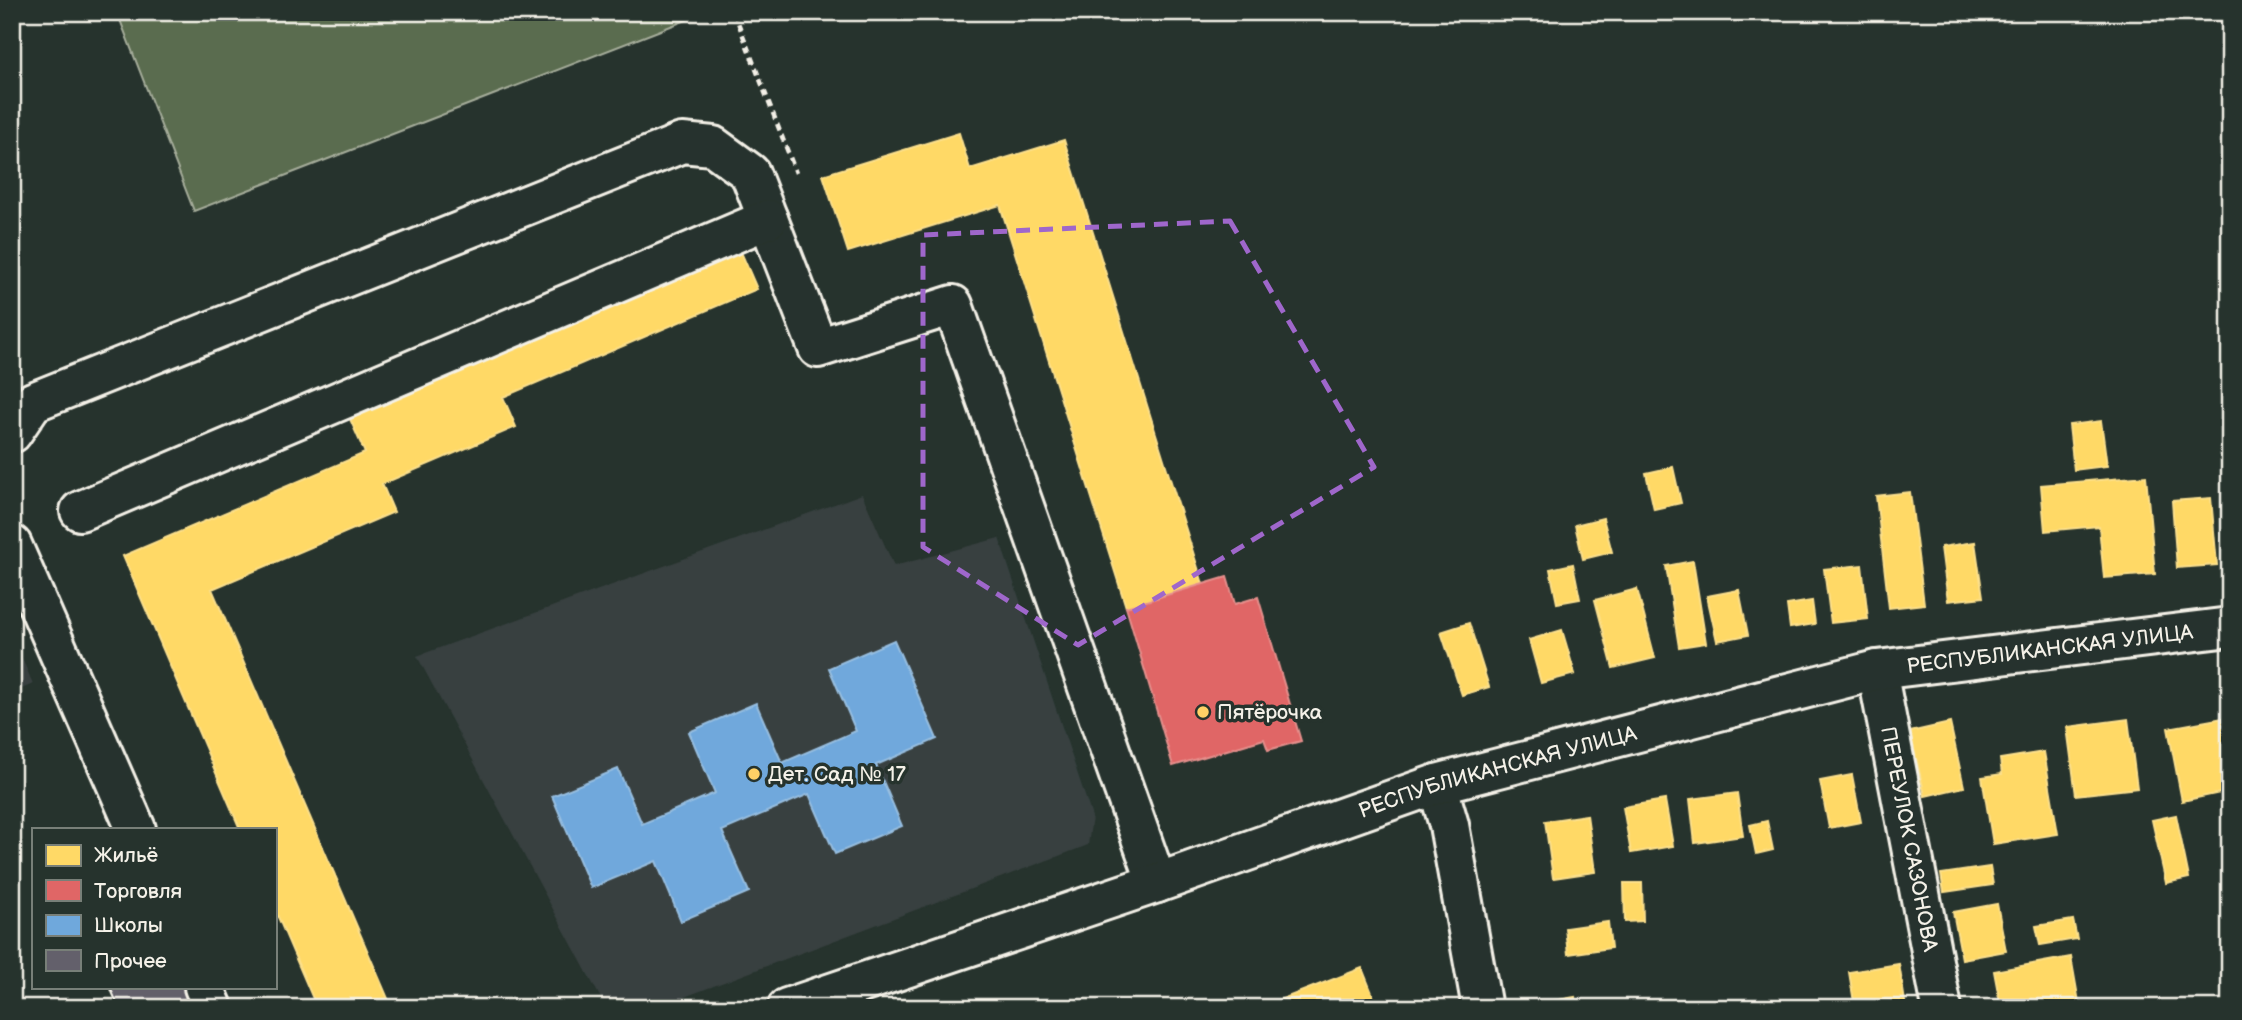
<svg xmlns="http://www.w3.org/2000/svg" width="2242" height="1020" font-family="'Balsamiq Sans',sans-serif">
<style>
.built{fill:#384040}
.green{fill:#5a6c4f;stroke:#a7ae9c;stroke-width:2}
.homes{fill:#ffd966;stroke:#fce08d;stroke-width:2}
.shops{fill:#e06666;stroke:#e6908d;stroke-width:2}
.schools{fill:#6fa8dc;stroke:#97bee0;stroke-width:2}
.building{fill:#63606b;stroke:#f4f1e8;stroke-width:2}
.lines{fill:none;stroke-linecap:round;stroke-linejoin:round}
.street-casing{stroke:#f4f1e8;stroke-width:44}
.secondary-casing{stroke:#f4f1e8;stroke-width:44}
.path{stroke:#f4f1e8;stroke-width:4.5;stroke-dasharray:7 5;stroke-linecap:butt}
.street{stroke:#26332d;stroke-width:38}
.secondary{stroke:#26332d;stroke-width:38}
.marked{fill:none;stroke:#9f67cb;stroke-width:5;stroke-dasharray:14 9;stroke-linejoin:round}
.poi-dot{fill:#ffd166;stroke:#26332d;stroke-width:2.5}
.labels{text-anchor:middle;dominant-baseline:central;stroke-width:7;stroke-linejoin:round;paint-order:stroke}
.street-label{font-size:21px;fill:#f4f1e8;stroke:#26332d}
.poi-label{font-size:21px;fill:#f4f1e8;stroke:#26332d;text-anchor:start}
</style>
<rect width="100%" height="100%" fill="#26332d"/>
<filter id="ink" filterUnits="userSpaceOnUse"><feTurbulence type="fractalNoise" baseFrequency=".0143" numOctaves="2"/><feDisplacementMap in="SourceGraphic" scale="14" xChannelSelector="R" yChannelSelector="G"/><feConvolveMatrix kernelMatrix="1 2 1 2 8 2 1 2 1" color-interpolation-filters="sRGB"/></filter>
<g filter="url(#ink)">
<path class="built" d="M862,494l32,72 105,-28 93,279 -4,28 -433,163h-49l-189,-352z
M12,635l21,49 -21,9z"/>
<path class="green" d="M117,12h590l-513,199z"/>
<path class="homes" d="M959,133l11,36 94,-29 139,444 -77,23 -126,-402 -152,47 -25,-77z
M728,222l29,67 -254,108 13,30 -134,57 12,28 -182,77 180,419h-75l-42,-98v-81h-35l-117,-273 242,-103 -15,-34 134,-57 -14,-31z
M2101,421l6,45 -33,4 -5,-45z
M1673,467l8,36 -27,6 -8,-36z
M2146,476l9,98 -51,4 -5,-52 -54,5 -4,-46z
M1910,492l14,112 -35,4 -13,-112z
M2211,498l6,67 -40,3 -5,-67z
M1603,518l9,34 -29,7 -8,-34z
M1975,542l8,55 -35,4 -7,-54z
M1693,561l13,82 -27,4 -13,-81z
M1573,564l7,35 -23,4 -7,-34z
M1862,565l6,54 -37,4 -7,-54z
M1637,589l18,69 -42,10 -18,-68z
M1739,590l9,45 -31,6 -10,-45z
M1812,601l3,23 -25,4 -3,-23z
M1469,623l20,64 -27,8 -21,-63z
M1562,630l13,44 -34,9 -12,-43z
M2229,717l1,74 -48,10 -14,-73z
M2128,719l9,69 -61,7 -9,-68z
M1950,723l14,64 -39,9 -15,-64z
M2044,752l14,82 -65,10 -11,-67 20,-3 -2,-15z
M1852,775l9,47 -32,6 -9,-47z
M1737,793l6,43 -48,7 -5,-44z
M1665,800l8,46 -42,7 -8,-46z
M1587,815l8,57 -42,6 -8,-57z
M2176,815l13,63 -23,5 -14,-63z
M1767,821l6,29 -17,4 -6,-29z
M1990,867l3,18 -49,7 -3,-18z
M1624,883h18l1,38 -18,1z
M1997,904l9,47 -44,8 -9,-47z
M2073,920l4,19 -37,6 -4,-19z
M1608,922l3,26 -43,6 -3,-26z
M2071,957l9,51h-79l-7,-37z
M1899,964l7,44h-51l-6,-36z
M1362,968l16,40h-119z
M1575,997l1,11h-45v-3z"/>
<path class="shops" d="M1227,577l8,27 23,-7 43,144 -33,9 -4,-11 -91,27 -47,-159z"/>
<path class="schools" d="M894,640l43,99 -61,26 26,61 -67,28 -26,-60 -87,37 27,61 -68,29 -25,-60 -65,27 -39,-92 66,-27 24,55 73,-31 -26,-61 67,-29 26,60 74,-32 -27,-63z"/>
<path class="building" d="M110,987h79l9,21h-79z"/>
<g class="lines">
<g class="street-casing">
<g id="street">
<path d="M12,433l21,-31 649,-259 31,3 37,27 68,175 135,-43 204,578"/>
<path d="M80,511l688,-292"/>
<path d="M12,545l124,284"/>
<path id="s1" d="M1877,670l65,338"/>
<path d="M1437,784l12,41 33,183"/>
<path d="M204,987l9,21"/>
</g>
</g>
<g class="secondary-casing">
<g id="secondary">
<path id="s2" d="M787,1008l370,-125 280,-99 440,-114 353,-43"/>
</g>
</g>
<path class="path" d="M734,12l62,161
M12,240l5,10 -5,9"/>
<use href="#street" class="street"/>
<use href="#secondary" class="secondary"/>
</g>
</g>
<path class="marked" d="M1230,221l144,246 -296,178 -155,-98v-312z"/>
<g class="poi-dot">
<circle cx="1203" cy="712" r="7"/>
<circle cx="754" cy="774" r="7"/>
</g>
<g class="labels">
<g class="street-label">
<text stroke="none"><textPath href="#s2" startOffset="1316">РЕСПУБЛИКАНСКАЯ УЛИЦА</textPath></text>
<text stroke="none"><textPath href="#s2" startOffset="749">РЕСПУБЛИКАНСКАЯ УЛИЦА</textPath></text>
<text stroke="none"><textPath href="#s1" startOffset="172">ПЕРЕУЛОК САЗОНОВА</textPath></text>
</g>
<g class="poi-label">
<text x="1217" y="712">Пятёрочка</text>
<text x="768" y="774">Дет. Сад № 17</text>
</g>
</g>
<rect width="2242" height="1020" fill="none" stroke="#26332d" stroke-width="42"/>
<rect x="21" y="21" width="2200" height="978" fill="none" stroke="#f4f1e8" stroke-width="2.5" filter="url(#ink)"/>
<rect x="32" y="828" width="245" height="161" fill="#26332d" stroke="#787f78" stroke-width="2"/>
<rect x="46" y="845" width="35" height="21" fill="#ffd966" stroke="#787f78" stroke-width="2"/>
<text x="94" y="862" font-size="21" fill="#f4f1e8">Жильё</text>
<rect x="46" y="880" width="35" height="21" fill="#e06666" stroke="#787f78" stroke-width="2"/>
<text x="94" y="898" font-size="21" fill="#f4f1e8">Торговля</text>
<rect x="46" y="915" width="35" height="21" fill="#6fa8dc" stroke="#787f78" stroke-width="2"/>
<text x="94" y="932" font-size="21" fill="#f4f1e8">Школы</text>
<rect x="46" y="950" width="35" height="21" fill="#63606b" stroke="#787f78" stroke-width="2"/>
<text x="94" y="968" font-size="21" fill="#f4f1e8">Прочее</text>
</svg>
